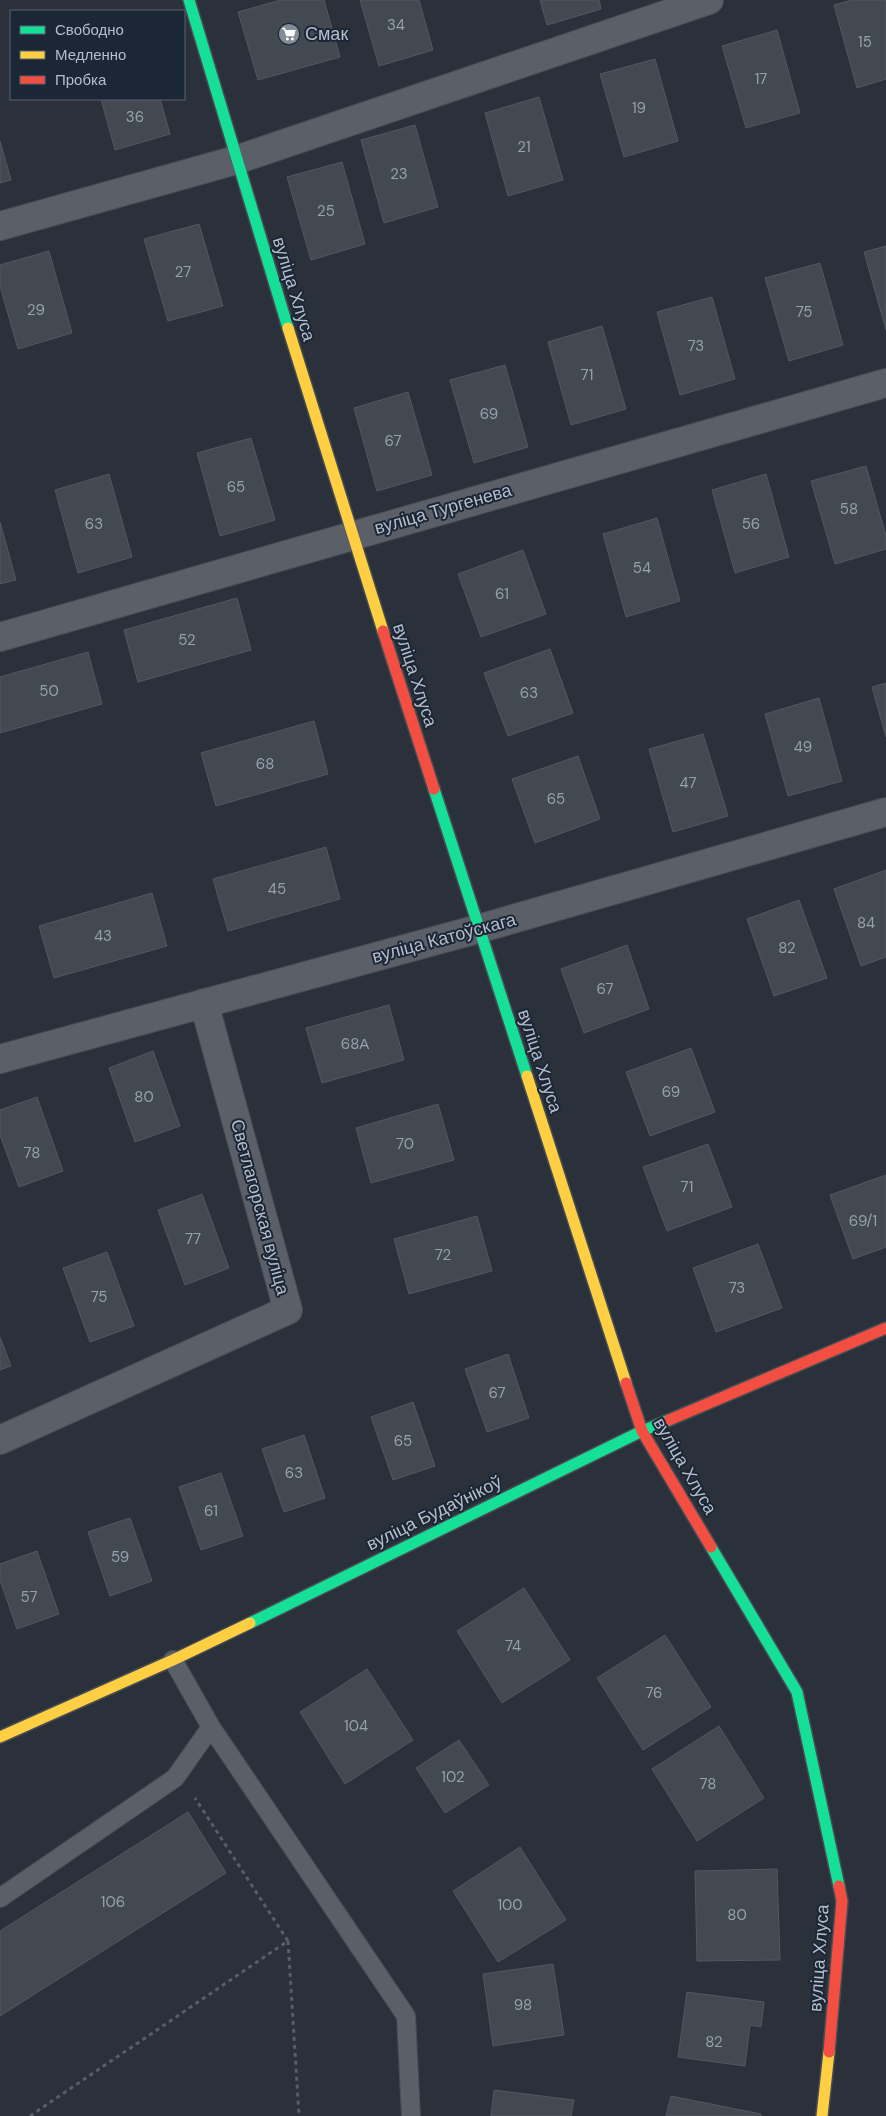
<svg xmlns="http://www.w3.org/2000/svg" width="886" height="2116" font-family="'DM Sans',sans-serif">
<style>
.building{fill:#434950;stroke:#525861}
.lines{fill:none;stroke-linecap:round;stroke-linejoin:round}
.lane-casing{stroke:#484d54;stroke-width:20}
.street-casing{stroke:#484d54;stroke-width:30}
.fast-casing{stroke:#484d54;stroke-width:14}
.slow-casing{stroke:#484d54;stroke-width:14}
.jam-casing{stroke:#484d54;stroke-width:14}
.path{stroke:#585e65;stroke-width:3;stroke-dasharray:4 4;stroke-linecap:butt}
.lane{stroke:#5a5f68;stroke-width:18}
.street{stroke:#5a5f68;stroke-width:28}
.fast{stroke:#16e098;stroke-width:11}
.slow{stroke:#ffcf43;stroke-width:11}
.jam{stroke:#f24e42;stroke-width:11}
.labels{text-anchor:middle;dominant-baseline:central;stroke-width:4;stroke-linejoin:round;paint-order:stroke}
.number-label{font-size:15px;fill:#98a0ac}
.poi-label{font-size:18px;fill:#b4bdcb;stroke:#1c2736;text-anchor:start}
.street-label{font-size:18px;fill:#b4bdcb;stroke:#1c2736}
</style>
<rect width="100%" height="100%" fill="#2a313a"/>
<path class="building" d="M281,0h43l16,57 -82,23 -20,-68z
M360,0h59l14,50 -54,16z
M540,0h59l2,9 -54,16z
M852,0h34v79l-29,9 -23,-83z
M777,30l23,83 -54,15 -24,-82z
M655,59l23,82 -54,16 -24,-83z
M539,97l24,83 -55,16 -23,-83z
M101,99h59l10,35 -55,16z
M415,125l23,82 -54,16 -23,-83z
M0,141l11,39 -11,3z
M342,162l23,82 -54,16 -24,-83z
M199,224l24,82 -55,15 -24,-82z
M886,246v84l-22,-78z
M49,251l23,82 -54,16 -18,-63v-21z
M820,263l23,82 -54,16 -24,-83z
M712,297l23,82 -55,16 -23,-83z
M602,326l24,83 -55,16 -23,-83z
M505,365l23,82 -54,16 -24,-83z
M408,392l24,83 -55,16 -23,-83z
M251,438l24,82 -55,16 -23,-83z
M866,466l20,70v13l-51,15 -24,-83z
M109,474l23,83 -54,16 -23,-83z
M766,474l23,83 -54,16 -23,-83z
M657,518l23,83 -54,16 -23,-83z
M0,522l16,58 -16,4z
M523,550l23,64 -65,23 -23,-63z
M237,598l14,52 -113,32 -14,-52z
M550,649l23,64 -65,23 -24,-63z
M88,652l14,52 -102,29v-56z
M886,683v54l-14,-50z
M819,698l23,83 -54,15 -23,-82z
M314,721l14,53 -112,32 -15,-53z
M703,734l25,82 -55,16 -24,-83z
M578,756l22,63 -65,24 -23,-64z
M326,847l14,52 -112,32 -15,-52z
M886,870v87l-25,9 -27,-77z
M152,893l15,53 -113,32 -15,-52z
M799,900l28,78 -53,18 -27,-77z
M627,945l22,64 -65,24 -23,-64z
M389,1005l15,55 -82,23 -16,-55z
M691,1048l24,64 -65,24 -24,-64z
M153,1051l27,75 -45,16 -26,-74z
M37,1097l26,74 -44,16 -19,-52v-25z
M438,1104l16,56 -83,23 -15,-55z
M708,1144l24,63 -65,24 -24,-64z
M886,1175v72l-33,12 -23,-64z
M202,1194l27,74 -44,17 -27,-75z
M477,1216l15,55 -83,23 -15,-55z
M758,1244l24,64 -66,24 -23,-64z
M107,1252l27,74 -44,16 -27,-74z
M0,1337l11,29 -11,4z
M508,1354l21,64 -42,14 -22,-63z
M413,1402l22,64 -42,14 -22,-63z
M304,1435l21,63 -41,14 -22,-63z
M221,1473l22,63 -42,14 -22,-63z
M130,1518l22,63 -42,15 -22,-64z
M37,1551l22,63 -42,15 -17,-49v-16z
M524,1588l46,72 -68,43 -45,-72z
M665,1635l46,72 -68,43 -46,-72z
M367,1669l46,71 -68,44 -45,-72z
M719,1726l45,72 -67,43 -45,-72z
M459,1740l30,45 -44,28 -29,-45z
M188,1812l38,61 -226,143v-85z
M520,1847l46,73 -68,42 -45,-71z
M777,1869l3,91 -83,1 -2,-90z
M553,1964l11,71 -71,11 -10,-72z
M687,1992l77,10 -3,25 -11,-2 -5,41 -67,-9z
M494,2090l80,10 -3,16h-80z
M671,2096l90,18v2h-95z"/>
<g class="lines">
<g class="lane-casing">
<path id="lane" d="M211,1727l195,289 5,100
M0,1898l175,-120 36,-51 -38,-67"/>
</g>
<g class="street-casing">
<path id="street" d="M0,226l236,-66 473,-160
M0,637l886,-254
M0,1059l478,-130 408,-117
M0,1440l288,-130 -84,-307"/>
</g>
<g class="fast-casing">
<path id="fast" d="M189,0l99,328
M434,789l93,287
M711,1547l86,145 42,194
M250,1623l392,-192 27,-11"/>
</g>
<g class="slow-casing">
<path id="slow" d="M288,328l95,303
M527,1076l99,307
M0,1737l173,-77 77,-37
M822,2116l7,-64"/>
</g>
<g class="jam-casing">
<path id="jam" d="M383,631l51,158
M626,1383l16,48 69,116
M669,1420l217,-92
M829,2052l13,-151 -3,-15"/>
</g>
<path class="path" d="M288,1941l11,175
M30,2116l258,-175 -93,-143"/>
<use href="#lane" class="lane"/>
<use href="#street" class="street"/>
<use href="#fast" class="fast"/>
<use href="#slow" class="slow"/>
<use href="#jam" class="jam"/>
</g>
<defs>
<g id="supermarket-disc" transform="scale(1.125)"><circle r="9.5" fill="#848c98" stroke="#1c2736"/><path d="M-6-5.5h2.5l.6 2H6L4.5 2H-2.5L-4.4-4H-6ZM-1.5 3.2a1.3 1.3 0 1 0 .1 0ZM3 3.2a1.3 1.3 0 1 0 .1 0Z" fill="#fff"/></g>
</defs>
<g fill-rule="evenodd">
<use href="#supermarket-disc" x="289" y="34"/>
</g>
<g class="labels">
<g class="number-label">
<text x="396" y="25">34</text>
<text x="865" y="42">15</text>
<text x="761" y="79">17</text>
<text x="639" y="108">19</text>
<text x="135" y="117">36</text>
<text x="524" y="147">21</text>
<text x="399" y="174">23</text>
<text x="326" y="211">25</text>
<text x="183" y="272">27</text>
<text x="36" y="310">29</text>
<text x="804" y="312">75</text>
<text x="696" y="346">73</text>
<text x="587" y="375">71</text>
<text x="489" y="414">69</text>
<text x="393" y="441">67</text>
<text x="236" y="487">65</text>
<text x="849" y="509">58</text>
<text x="94" y="524">63</text>
<text x="751" y="524">56</text>
<text x="642" y="568">54</text>
<text x="502" y="594">61</text>
<text x="187" y="640">52</text>
<text x="49" y="691">50</text>
<text x="529" y="693">63</text>
<text x="803" y="747">49</text>
<text x="265" y="764">68</text>
<text x="688" y="783">47</text>
<text x="556" y="799">65</text>
<text x="277" y="889">45</text>
<text x="866" y="923">84</text>
<text x="103" y="936">43</text>
<text x="787" y="948">82</text>
<text x="605" y="989">67</text>
<text x="355" y="1044">68А</text>
<text x="671" y="1092">69</text>
<text x="144" y="1097">80</text>
<text x="405" y="1144">70</text>
<text x="32" y="1153">78</text>
<text x="687" y="1187">71</text>
<text x="863" y="1221">69/1</text>
<text x="193" y="1239">77</text>
<text x="443" y="1255">72</text>
<text x="737" y="1288">73</text>
<text x="99" y="1297">75</text>
<text x="497" y="1393">67</text>
<text x="403" y="1441">65</text>
<text x="294" y="1473">63</text>
<text x="211" y="1511">61</text>
<text x="120" y="1557">59</text>
<text x="29" y="1597">57</text>
<text x="513" y="1646">74</text>
<text x="654" y="1693">76</text>
<text x="356" y="1726">104</text>
<text x="453" y="1777">102</text>
<text x="708" y="1784">78</text>
<text x="113" y="1902">106</text>
<text x="510" y="1905">100</text>
<text x="737" y="1915">80</text>
<text x="523" y="2005">98</text>
<text x="714" y="2042">82</text>
</g>
<g class="poi-label">
<text x="305" y="34">Смак</text>
</g>
<g class="street-label">
<text transform="translate(294 289) rotate(73)">вуліца Хлуса</text>
<text transform="translate(443 509) rotate(-16)">вуліца Тургенева</text>
<text transform="translate(415 675) rotate(72)">вуліца Хлуса</text>
<text transform="translate(444 938) rotate(-15)">вуліца Катоўскага</text>
<text transform="translate(540 1061) rotate(72)">вуліца Хлуса</text>
<text transform="translate(260 1207) rotate(75)">Светлагорская вуліца</text>
<text transform="translate(685 1466) rotate(60)">вуліца Хлуса</text>
<text transform="translate(434 1513) rotate(-26)">вуліца Будаўнікоў</text>
<text transform="translate(819 1958) rotate(-86)">вуліца Хлуса</text>
</g>
</g>
<rect x="10" y="10" width="175" height="90" fill="#1c2736" stroke="#596372"/>
<rect x="20" y="26" width="25" height="8" fill="#16e098" stroke="#596372"/>
<text x="55" y="35" font-size="15" fill="#b4bdcb">Свободно</text>
<rect x="20" y="51" width="25" height="8" fill="#ffcf43" stroke="#596372"/>
<text x="55" y="60" font-size="15" fill="#b4bdcb">Медленно</text>
<rect x="20" y="76" width="25" height="8" fill="#f24e42" stroke="#596372"/>
<text x="55" y="85" font-size="15" fill="#b4bdcb">Пробка</text>
</svg>
